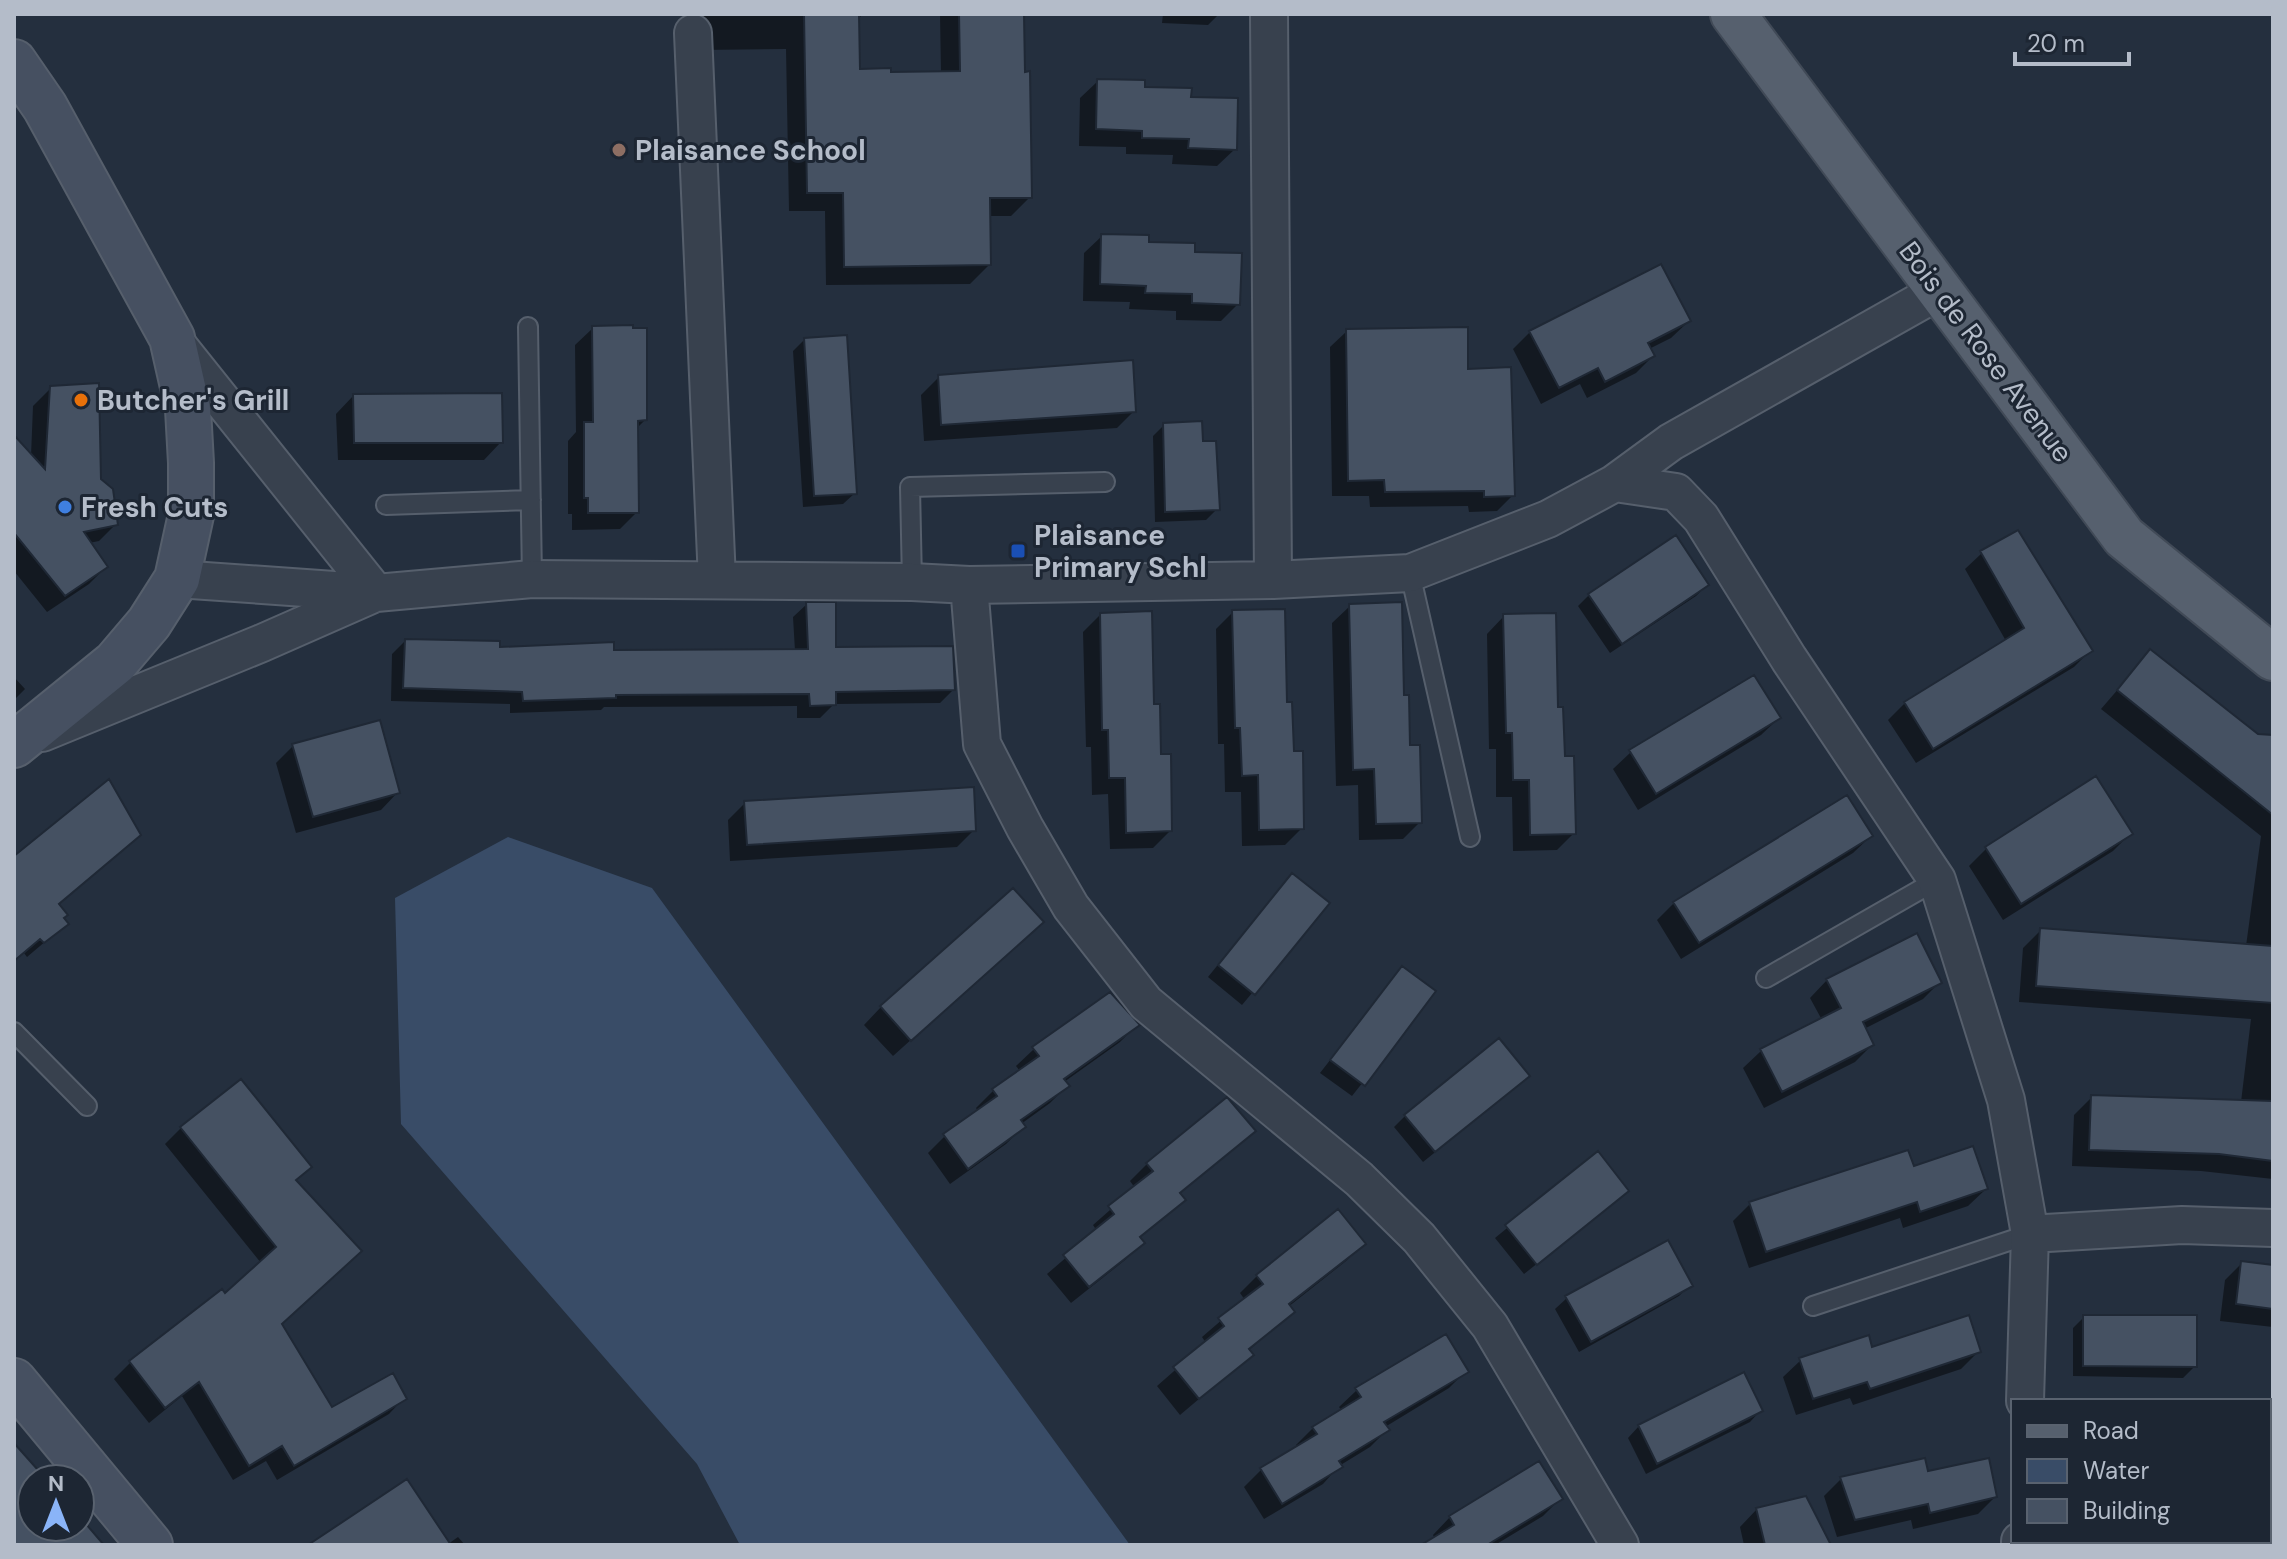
<svg xmlns="http://www.w3.org/2000/svg" width="2287" height="1559" font-family="'DM Sans',sans-serif">
<style>
.water{fill:#394c67}
.shadow{fill:#0007}
.building{fill:#455162;stroke:#1f2835;stroke-width:2}
.lines{fill:none;stroke-linecap:round;stroke-linejoin:round}
.lane-casing{stroke:#565f6c;stroke-width:22}
.street-casing{stroke:#565f6c;stroke-width:40}
.secondary-casing{stroke:#565f6c;stroke-width:48}
.primary-casing{stroke:#414a57;stroke-width:48}
.lane{stroke:#38414e;stroke-width:18}
.street{stroke:#38414e;stroke-width:36}
.secondary{stroke:#465061;stroke-width:44}
.primary{stroke:#56606e;stroke-width:44}
.education-dot{fill:#8d6e63;stroke:#1d2633;stroke-width:3}
.food-dot{fill:#e8710a;stroke:#1d2633;stroke-width:3}
.shop-dot{fill:#3f7fe0;stroke:#1d2633;stroke-width:3}
.transit-dot{fill:#1a4fb4;stroke:#1d2633;stroke-width:3}
.labels{text-anchor:middle;dominant-baseline:central;stroke-width:6;stroke-linejoin:round;paint-order:stroke}
.poi-label{font-size:28px;font-weight:bold;fill:#b4bcc9;stroke:#1d2633;text-anchor:start}
.street-label{font-size:28px;fill:#b4bcc9;stroke:#1d2633}
</style>
<rect width="100%" height="100%" fill="#242f3e"/>
<path class="water" d="M508,837l144,51 478,657h-390l-43,-81 -296,-340 -6,-226z"/>
<path class="shadow" d="M699,14h164l-6,6 1,51 31,3 52,-1 -1,-59h82l8,183 -19,19h-22v49l-19,19 -144,1 -1,-74h-36l-3,-162 -87,1z
M1163,14h56l-11,11 -46,-2z
M1098,81l91,18 46,50 -18,17 -45,-2 1,-9 -47,-1v-7l-47,-1 1,-48z
M1102,236l91,18 45,50 -17,17 -45,-1v-9l-47,-2 1,-7 -47,-1 1,-48z
M1689,321l-18,17 -22,11 4,7 -17,17 -49,25 -7,-14 -39,20 -28,-55 17,-17z
M593,328l52,92 -9,9 1,83 -17,17 -48,1v-16h-4v-73l8,-9 -1,-87z
M1347,331l119,40 47,124 -16,16 -28,1 -1,-6 -98,1 -1,-11h-37l-2,-149z
M805,339l50,154 -12,11 -40,3 -10,-156z
M939,377l195,34 -17,17 -193,13 -3,-46z
M51,388l48,92 17,44 -17,17 -10,2 17,24 -17,17 -42,28 -33,-41v-133l17,18 2,-50z
M353,396l148,46 -17,18h-146l-2,-46z
M1164,425l37,18 16,66 -11,11 -51,2 -2,-86z
M1982,553l109,97 -17,17 -158,96 -28,-43 17,-17 101,-62 -41,-72z
M1707,585l-11,11 -86,57 -32,-47 11,-11z
M807,604l27,45 119,41 -13,13 -106,1 -14,14h-23v-12l-193,1 -3,3 -91,3v-9l-119,-3 1,-47 13,-13 93,8 114,3 183,-1 -2,-34z
M1350,606l52,91 18,125 -17,17 -44,1 -1,-55 -22,1 -4,-163z
M1233,612l52,92 17,124 -17,17 -43,1 -1,-54h-16l-1,-48h-6l-2,-115z
M1100,615l52,91 18,125 -17,17 -43,1 -2,-55 -16,1 -1,-48h-5l-3,-115z
M1504,616l52,93 18,124 -17,17 -44,1 -1,-54h-16v-48h-7l-2,-115z
M2151,651l122,98v430l-72,-8 -129,-5 2,-51 18,-18 149,5 10,-83 -232,-17 4,-54 18,-18 205,16 15,-110 -160,-127z
M14,677l11,12 -11,11z
M1779,718l-18,17 -123,75 -25,-41 18,-17z
M293,746l105,46 -17,18 -85,23 -20,-70z
M2095,779l35,55 -17,17 -110,69 -34,-54 17,-17z
M745,803l229,27 -17,17 -227,14 -2,-41z
M1871,836l-18,17 -172,106 -24,-39 17,-17z
M123,850l-66,56 9,18 -39,33 -3,-4 -10,8v-107l2,3z
M1281,887l46,16 -85,102 -34,-28z
M1042,922l-149,134 -29,-31 17,-18z
M1402,968l32,24 -82,104 -32,-23z
M1827,980l113,2 -17,17 -59,30 8,16 -17,17 -91,46 -21,-40 18,-17 61,-31 -12,-22z
M1137,1025l-17,17 -56,40 3,4 -17,17 -29,21 2,3 -17,17 -56,40 -22,-31 17,-17 34,-24 -3,-4 18,-18 26,-19 -4,-5 18,-17z
M1516,1087l-93,75 -29,-35 11,-11z
M181,1128l128,39 -14,14 -15,144 51,85 73,-12 -15,16 -112,66 -11,-19 -33,19 -51,-84 -33,27 -35,-44 16,-16 92,-72 3,5 36,-33 -96,-119z
M1254,1130l-76,64 5,5 -45,40 4,3 -17,18 -54,43 -24,-29 50,-43 -4,-6 42,-37 -5,-7 17,-17z
M1597,1154l18,48 -91,72 -29,-36z
M1912,1169l74,20 -18,17 -65,22 -3,-10 -151,50 -16,-47 17,-17z
M1338,1212l25,32 -17,17 -58,46 4,5 -44,39 3,4 -71,60 -23,-29 49,-43 -4,-6 43,-37 -5,-7 17,-17z
M2242,1263l31,4v60l-53,-6 5,-41z
M1690,1285l-11,11 -100,56 -24,-43 12,-11z
M2084,1317l111,49 -12,12 -110,-2v-48z
M1871,1349l108,2 -18,18 -108,36 -3,-7 -54,17 -13,-38 18,-17z
M1466,1371l-17,17 -64,39 2,3 -17,17 -31,19 -16,18 -59,35 -20,-32 17,-17 37,-22 -2,-3 17,-17 29,-17 -3,-4 18,-17z
M1761,1410l-11,12 -104,52 -18,-36 11,-12z
M1927,1474l68,23 -17,17 -65,15 -2,-9 -74,17 -13,-41 17,-17z
M1560,1499l-17,17 -48,29h-70l10,-6 -2,-4 17,-18z
M1757,1509l66,36h-79l-4,-18z
M458,1537l7,8h-146l129,-1z"/>
<path class="building" d="M804,14h55l1,55 31,-1v4l69,-1 -1,-57h65l1,58 5,-1 2,127h-42l1,67 -147,2 -1,-74h-36z
M1097,79l48,1v7l47,1 -1,9 47,1 -1,52 -49,-2 1,-9 -47,-1v-7l-46,-2z
M1101,234l48,1v7l46,1v9l47,1 -2,52 -48,-2v-9l-47,-1 1,-7 -46,-2z
M1661,264l30,57 -43,22 7,13 -50,26 -7,-14 -39,20 -30,-57z
M633,325v3h14v92l-9,1 1,92h-51v-15h-4v-76h9l-1,-96z
M1468,327v42l43,-2 4,129 -31,1v-6l-99,1 -1,-12 -36,1 -2,-152z
M847,335l10,159 -43,2 -10,-158z
M1133,360l3,52 -195,13 -3,-50z
M99,383l2,96 12,10 5,36 -34,7 24,35 -43,29 -51,-63v-98l31,34 5,-83z
M502,393l1,50h-149l-1,-49z
M1202,421l1,20h13l4,69 -55,2 -2,-89z
M2018,530l75,121 -160,98 -29,-47 120,-74 -44,-77z
M1676,535l33,50 -87,59 -34,-50z
M806,602h30v45l117,-1 2,44 -119,2v13l-26,1 -1,-12 -193,1v3l-93,3 -1,-9 -119,-4 2,-49 95,2v6l114,-5v8l194,-1z
M1402,602l2,93h5l1,50h10l2,78 -46,1 -2,-55 -21,1 -4,-166z
M1285,609l2,93h5l2,49h9l1,78 -45,1 -1,-55 -16,1 -2,-48h-5l-3,-118z
M1152,611l2,93h6l1,50h10l1,77 -46,2 -1,-55h-16l-1,-48h-6l-2,-117z
M1556,613l2,94h5l2,49h9l2,78 -46,1 -1,-55h-16l-1,-47h-6l-3,-119z
M2150,649l108,85 15,1v80l-156,-125z
M1754,675l27,43 -125,76 -27,-44z
M380,720l20,73 -87,24 -21,-73z
M2096,776l37,58 -112,70 -36,-57z
M109,779l32,56 -82,69 9,11 -4,3 5,6 -25,19 -4,-4 -26,22v-105z
M974,787l2,44 -229,14 -3,-44z
M1847,795l26,41 -174,107 -26,-41z
M1292,873l38,30 -75,92 -37,-30z
M1013,888l31,34 -133,119 -31,-35z
M2040,928l233,18v57l-237,-17z
M1917,933l25,50 -79,39 11,23 -92,47 -22,-43 81,-41 -15,-29z
M1402,966l34,25 -71,95 -35,-26z
M1110,992l30,33 -76,54 6,7 -49,34 5,7 -58,42 -25,-35 54,-38 -5,-7 47,-33 -7,-9z
M1499,1038l31,38 -95,76 -31,-37z
M241,1079l71,88 -16,13 66,71 -80,73 50,83 61,-34 14,26 -113,67 -12,-20 -33,20 -50,-84 -34,26 -36,-47 93,-72 3,4 51,-46 -96,-120z
M2091,1095l182,6v60l-54,-7 -130,-4z
M1227,1097l29,34 -76,62 6,7 -46,37 5,6 -56,44 -26,-32 51,-41 -6,-8 45,-35 -7,-8z
M1973,1146l15,43 -68,23 -3,-10 -151,50 -17,-50 159,-52 6,16z
M1598,1151l31,40 -92,74 -32,-40z
M1338,1209l28,35 -77,60 6,8 -46,37 5,6 -55,44 -26,-32 51,-41 -6,-8 45,-34 -7,-9z
M1668,1240l25,46 -102,56 -26,-46z
M2241,1261l32,4v44l-37,-5z
M1969,1315l12,37 -111,37 -3,-7 -54,17 -14,-41 70,-23 3,12z
M2083,1315h114v52l-114,-1z
M1446,1334l23,38 -85,50 6,8 -51,31 4,6 -61,37 -22,-36 57,-34 -5,-7 49,-30 -6,-9z
M1744,1372l19,39 -106,53 -19,-39z
M14,1443l32,36h-14v48h48v-10l24,28h-90z
M1925,1458l3,13 61,-13 8,39 -67,16 -2,-9 -73,16 -15,-43z
M1539,1461l24,38 -76,46h-66l33,-20 -5,-9z
M407,1479l44,66h-143z
M1806,1496l25,49h-66l-9,-37z"/>
<g class="lines">
<g class="lane-casing">
<path id="lane" d="M528,327l4,252
M386,505l145,-5
M1410,573l60,264
M912,582l-2,-95 195,-5
M1766,978l171,-98
M14,1032l73,74
M1813,1306l217,-72"/>
</g>
<g class="street-casing">
<path id="street" d="M1269,14l4,566
M693,33l24,547
M172,338l204,255
M1615,483l56,-41 259,-146
M177,579l199,14 156,-14 380,3 57,3 304,-5 137,-7 138,-54 67,-36 61,9 25,26 88,141 148,221 69,220 24,134 -5,167
M969,585l13,159 43,84 46,79 75,96 213,176 60,59 71,88 130,219
M42,733l220,-90 109,-48
M2030,1234l152,-9 91,3
M2020,1545v-4"/>
</g>
<g class="secondary-casing">
<path id="secondary" d="M14,62l31,45 127,231 16,71 3,54v52l-14,64 -28,44 -34,40 -101,82
M14,1381l136,164"/>
</g>
<g class="primary-casing">
<path id="primary" d="M1733,14l391,523 149,121"/>
</g>
<use href="#lane" class="lane"/>
<use href="#street" class="street"/>
<use href="#secondary" class="secondary"/>
<use href="#primary" class="primary"/>
</g>
<circle class="education-dot" cx="619" cy="150" r="8"/>
<circle class="food-dot" cx="81" cy="400" r="8"/>
<circle class="shop-dot" cx="65" cy="507" r="8"/>
<rect class="transit-dot" x="1010" y="543" width="16" height="16" rx="4"/>
<g class="labels">
<g class="poi-label">
<text x="635" y="150">Plaisance School</text>
<text x="97" y="400">Butcher's Grill</text>
<text x="81" y="507">Fresh Cuts</text>
<text x="1034" y="535">Plaisance<tspan x="1034" dy="32">Primary Schl</tspan></text>
</g>
<g class="street-label">
<text transform="translate(1986 352) rotate(53)">Bois de Rose Avenue</text>
</g>
</g>
<rect width="2287" height="1559" fill="none" stroke="#b4bcc9" stroke-width="32"/>
<rect x="2011" y="1399" width="260" height="144" fill="#1d2633" stroke="#59626f" stroke-width="2"/>
<rect x="2027" y="1425" width="40" height="12" fill="#56606e" stroke="#59626f" stroke-width="2"/>
<text x="2083" y="1439" font-size="24" fill="#b4bcc9">Road</text>
<rect x="2027" y="1459" width="40" height="24" fill="#394c67" stroke="#59626f" stroke-width="2"/>
<text x="2083" y="1479" font-size="24" fill="#b4bcc9">Water</text>
<rect x="2027" y="1499" width="40" height="24" fill="#455162" stroke="#59626f" stroke-width="2"/>
<text x="2083" y="1519" font-size="24" fill="#b4bcc9">Building</text>
<g transform="translate(56 1503)"><circle r="38" fill="#1d2633" stroke="#59626f" stroke-width="2"/>
<path d="M0-6L14 30L0 20L-14 30Z" fill="#8ab4f8"/>
<text y="-12" font-size="22" font-weight="bold" text-anchor="middle" fill="#b4bcc9">N</text>
</g>
<path d="M2015 52v12h114v-12" fill="none" stroke="#b4bcc9" stroke-width="4"/>
<text x="2027" y="52" font-size="24" fill="#b4bcc9" stroke="#1d2633" stroke-width="6" paint-order="stroke">20 m</text>
</svg>
